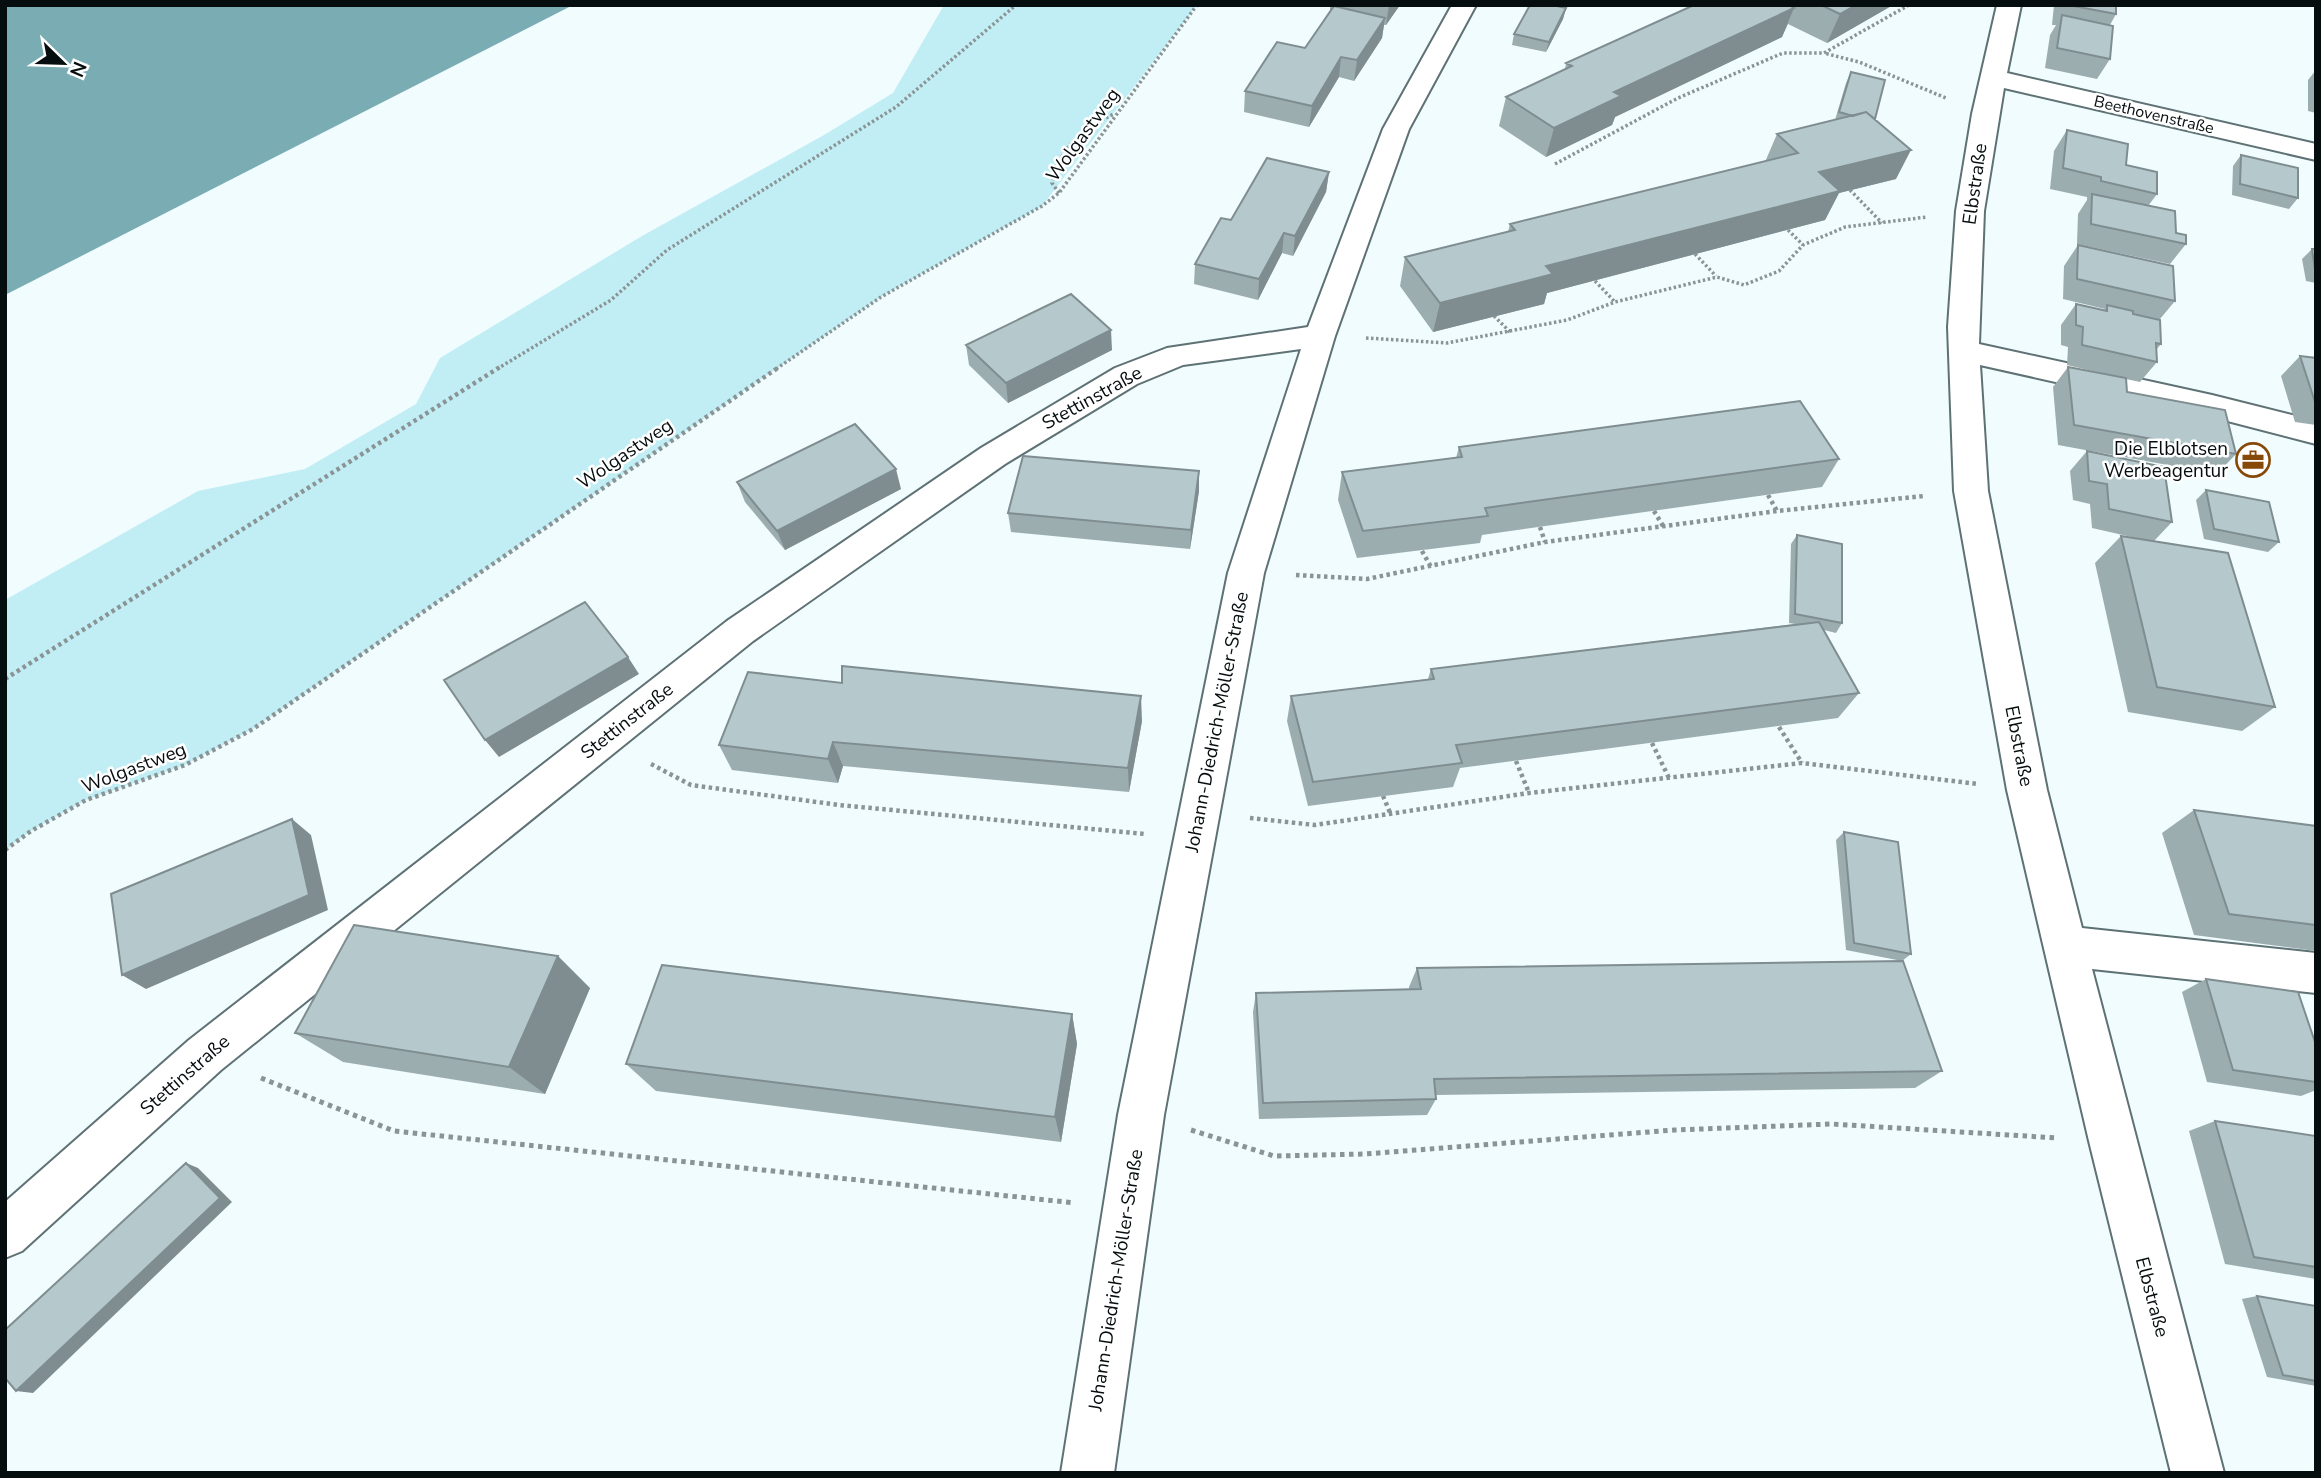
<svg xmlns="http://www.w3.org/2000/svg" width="2321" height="1478" font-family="'Nunito Sans',sans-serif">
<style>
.green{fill:#c1eef5}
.water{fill:#7aacb4}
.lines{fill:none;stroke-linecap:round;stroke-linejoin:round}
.minor-casing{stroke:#5e7174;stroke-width:4}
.path-far2{stroke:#8a9495;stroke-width:3.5;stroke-dasharray:2.5 2.5;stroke-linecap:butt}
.path-far1{stroke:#8a9495;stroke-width:4.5;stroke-dasharray:3.5 3.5;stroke-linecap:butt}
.path{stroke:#8a9495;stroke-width:5;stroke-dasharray:4.5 4.5;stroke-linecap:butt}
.minor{fill:#fff;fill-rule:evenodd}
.wall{fill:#9cadb0}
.shaded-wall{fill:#7f8d90}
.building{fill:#b5c9cd;stroke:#7f8d90;stroke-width:2}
.labels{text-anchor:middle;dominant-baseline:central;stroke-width:5;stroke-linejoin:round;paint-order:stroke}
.far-street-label{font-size:16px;fill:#060d0e;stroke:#fff}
.street-label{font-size:19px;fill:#060d0e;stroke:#fff}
.poi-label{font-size:19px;fill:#060d0e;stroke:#fff;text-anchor:end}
</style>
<rect width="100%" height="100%" fill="#f0fcfe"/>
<path class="green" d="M944,5h253l-155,201 -161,91 -628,432 -68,36 -99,35 -55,31 -26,19v-250l193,-109 107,-22 111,-65 24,-46 202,-122 182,-101 69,-42z"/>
<path class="water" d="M5,5h568l-568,290z"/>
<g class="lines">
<g class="minor-casing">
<path id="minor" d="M1452,5h24l-67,124 -74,207 -71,237 -100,542 -50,358h-53l57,-358 110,-542 73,-224 -118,16 -46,19 -132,80 -252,177 -532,429 -199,181 -17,7v-56l184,-162 538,-419 254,-173 134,-80 52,-20 141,-21 75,-198z
M1997,5h24l-14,68 309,71v16l-312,-72 -20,123 -5,133 233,51 104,26v23l-104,-27 -232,-52 8,126 59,299 35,138 234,25v40l-224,-24 132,504h-53l-82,-332 -82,-351 -53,-299 -6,-164 8,-116 16,-97z"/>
</g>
<path class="path-far2" d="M1909,5l-85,48 35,9 87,36
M1555,164l123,-66 105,-45h41
M1850,190l32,33
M1059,193l-7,-10c7,-35 31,-55 62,-69
M1788,230l15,15
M1695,254l21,22
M1595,281l20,21
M1494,316l16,16
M1366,338l81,5 120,-23 48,-18 102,-25 27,8 35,-14 24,-26 42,-18 82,-10
M497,369l114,-69 56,-50 229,-143 120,-102
M776,369l105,-72 161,-91 17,-13 138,-188"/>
<path class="path-far1" d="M1768,495l9,16
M1654,511l9,15
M1540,527l5,15
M1422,551l9,16
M1296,575l71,4 178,-37 232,-31 147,-15
M5,679l495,-312
M1779,727l23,36
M1652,743l17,35
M1516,761l13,32
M651,764l40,21 148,20 306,29
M1383,796l8,19
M1250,818l65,7 214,-32 273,-30 176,21
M5,850l26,-19 55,-31 99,-35 68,-36 526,-362"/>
<path class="path" d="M261,1078l133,53 681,72
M1191,1130l83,26 91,-2 309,-24 158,-6 226,14"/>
<use href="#minor" class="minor"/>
</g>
<path class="wall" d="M1330,5h70l-14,20h-2l-2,13 -28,43 -15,-4 -30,50 -65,-15 1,-21 60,-43 25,-36z
M1694,5h199l-66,38 -39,-19 -6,13 -167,80 -3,8 -66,32 -47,-31 7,-29 59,-27 1,-7z
M2054,5h62v9l-6,11v34l-13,20 -52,-11 5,-33 6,-10h-4z
M1566,8l-3,11 -17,33 -34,-7 2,-11z
M2316,70v43l-8,-2v-31z
M1851,72l24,47 21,60 -57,14 -14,27 -278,73 -3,11 -111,28 -33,-46 5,-29 103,-25 2,-8 255,-62 12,-28 58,-14 11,-37z
M2067,130l59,35 31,29 -9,12 38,38 -16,20 -93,-20 1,-30 9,-14v-3l-37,-8 4,-38z
M2241,155l57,43 -9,11 -57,-14 1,-29z
M1329,172l-3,20 -33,64 -11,-3 -24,47 -64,-16 1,-20 36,-44z
M2078,245l97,56 -15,18 1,25 -5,6 1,12 -17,20 -14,-3 1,13 109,62 -19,20 -159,-29 -5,-58 15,-20 37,7 -38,-9 1,-18 -7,-2v-20l15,-21 27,7 2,-2 -42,-10 1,-33z
M2312,249h4v34l-10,-2 -4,-22z
M966,345l146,5 -104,53 -39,-38z
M2300,356l16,2v67l-21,-3 -14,-46z
M1459,447l380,12 -17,28 -340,48 -2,8 -123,15 -19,-58 4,-28 114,-14z
M2087,451l85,71 -18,19 121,166 -33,24 -114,-19 -33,-149 26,-27 24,4 -53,-12 -2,-24 -17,-4 -3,-29z
M1199,471v20l-9,58 -179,-17 -3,-19z
M737,482l164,7 -116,61 -40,-48z
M2206,490l73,52 -11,10 -64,-13 -8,-39z
M1797,535l45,88 -6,10 -12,-3 35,63 -21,25 -378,50 -7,19 -145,19 -21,-85 4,-25 137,-17 3,-10 364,-45 -6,-1 2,-79z
M1142,721l-13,71 -286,-26 -5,17 -106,-13 -13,-25z
M2194,810l122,16v125l-122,-16 -32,-102z
M1844,832l67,122 -9,7 -56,-11 -10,-110z
M1417,968l525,103 -27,17 -479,7v4l-9,16 -168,4 -6,-107 3,-19 153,-4v-2z
M2206,979l110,66v45l-15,6 -94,-14 -25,-90z
M590,988l-45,106 -202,-32 -48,-29z
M1072,1014l5,30 -16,98 -405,-51 -30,-27z
M2215,1121l101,15v143l-91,-15 -36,-133z
M2257,1296l59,10v80l-49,-9 -25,-78z"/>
<path class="shaded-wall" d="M1389,5h11l-14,20z
M1856,5h37l-66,38 13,-29z
M1566,8l-3,11 -17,33 3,-10z
M1794,8l-12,29 -167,80 -3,8 -66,32 8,-29 60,-36z
M1385,18l-3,20 -28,43 3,-21z
M1341,57l-2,20 -30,50 3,-21z
M1911,150l-15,29 -57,14 -14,27 -278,73 -3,11 -111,28 7,-29 379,-131z
M1329,172l-3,20 -33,64 2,-20z
M1284,233l-2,20 -24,47 1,-21z
M1111,330l1,20 -104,53 -2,-20z
M896,469l5,20 -116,61 -8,-19z
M1199,471v20l-9,58 1,-19z
M628,657l11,17 -140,83 -14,-17z
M1141,696l1,25 -13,71 -1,-24z
M833,742l10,24 -5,17 -10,-24z
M292,819l19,16 17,75 -182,79 -24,-14z
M558,956l32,32 -45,106 -36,-27z
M1072,1014l5,30 -16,98 -6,-25z
M186,1163l12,5 34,34 -199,191 -17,-2z"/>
<path class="building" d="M1530,5h22l14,3 -17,34 -35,-8z
M1694,5h95l5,3 -180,84 7,4 -67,32 -48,-31 66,-31 -6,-3z
M1821,5h35l-16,9z
M2068,5h48v9z
M1334,6l51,12 -28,42 -16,-3 -29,49 -67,-15 32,-49 28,6z
M2062,15l51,11 -3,33 -53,-11z
M1851,72l34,8 -10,39 -9,-7 -13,4 -14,-4z
M1866,112l45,38 -92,22 21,19 -294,75 7,8 -113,29 -35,-46 110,-27 -5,-6 288,-71 -21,-19z
M2067,130l61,14 -2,21 31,7v22l-56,-13v-4l-38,-9z
M2241,155l57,13v30l-58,-14z
M1267,158l62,14 -34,64 -11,-3 -25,46 -64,-15 26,-46 10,2z
M2092,194l83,17 1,22 10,2v9l-95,-20z
M2078,245l95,21 2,35 -98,-22z
M2312,249h4v21h-1z
M1071,294l40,36 -105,53 -40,-38z
M2076,304l31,7v-6l26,6v3l27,6 1,24 -5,-1 1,19 -75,-17 1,-18 -7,-2z
M2300,356l16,2v44h-1z
M2068,367l58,11 1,14 98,18 11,44 -162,-29z
M1800,401l39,58 -354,49 3,8 -125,15 -21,-59 120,-15 -3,-10z
M855,424l41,45 -119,62 -40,-49z
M2087,451l77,16 8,55 -63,-13 -2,-25 -18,-3z
M1023,456l176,15 -8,59 -183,-17z
M2206,490l63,12 10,40 -65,-13z
M1797,535l45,9v79l-47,-9z
M2121,536l107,17 47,154 -118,-20z
M585,602l43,55 -143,83 -41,-60z
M1819,622l40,71 -403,52 6,18 -149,19 -22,-86 143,-17 -3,-10z
M842,666l299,30 -13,72 -295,-26 -5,17 -109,-14 29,-73 94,11z
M2194,810l122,16v99l-87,-11z
M292,819l17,76 -187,80 -11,-81z
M1844,832l54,10 13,112 -57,-11z
M354,925l204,31 -49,111 -214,-34z
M1903,961l39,110 -508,8 2,20 -173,4 -7,-110 165,-4 -4,-21z
M662,965l410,49 -17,103 -429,-53z
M2206,979l92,13 18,53v37l-83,-12z
M2215,1121l101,15v131l-62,-10z
M186,1163l34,35 -204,193 -11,-13v-48z
M2257,1296l59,10v75l-33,-6z"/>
<defs>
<g id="office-ring" transform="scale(1.75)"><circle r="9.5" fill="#fff" stroke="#864908" stroke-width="1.5"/><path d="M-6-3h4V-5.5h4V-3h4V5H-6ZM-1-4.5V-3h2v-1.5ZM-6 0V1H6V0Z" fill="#864908"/></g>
</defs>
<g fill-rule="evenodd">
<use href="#office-ring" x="2253" y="460"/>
</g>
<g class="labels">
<g class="far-street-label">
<text transform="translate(2154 115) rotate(13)">Beethovenstraße</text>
</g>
<g class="street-label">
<text transform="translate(1083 135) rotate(-54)">Wolgastweg</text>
<text transform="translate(1975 184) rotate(-82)">Elbstraße</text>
<text transform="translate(1092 398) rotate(-29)">Stettinstraße</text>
<text transform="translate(625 454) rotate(-34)">Wolgastweg</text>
<text transform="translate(627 721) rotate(-38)">Stettinstraße</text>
<text transform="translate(1217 722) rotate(-79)">Johann-Diedrich-Möller-Straße</text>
<text transform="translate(2019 746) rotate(79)">Elbstraße</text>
<text transform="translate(134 768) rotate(-21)">Wolgastweg</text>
<text transform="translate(185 1075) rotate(-41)">Stettinstraße</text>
<text transform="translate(1116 1280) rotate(-81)">Johann-Diedrich-Möller-Straße</text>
<text transform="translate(2152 1297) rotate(75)">Elbstraße</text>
</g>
<g class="poi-label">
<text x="2228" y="449">Die Elblotsen<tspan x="2228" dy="22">Werbeagentur</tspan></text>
</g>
</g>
<rect width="2321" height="1478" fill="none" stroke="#060d0e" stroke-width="14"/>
<g transform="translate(63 63) rotate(113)" stroke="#ffffff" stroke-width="5" paint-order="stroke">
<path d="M0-5L12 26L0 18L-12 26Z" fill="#060d0e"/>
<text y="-10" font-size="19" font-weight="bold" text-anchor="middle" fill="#060d0e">N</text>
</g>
</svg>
